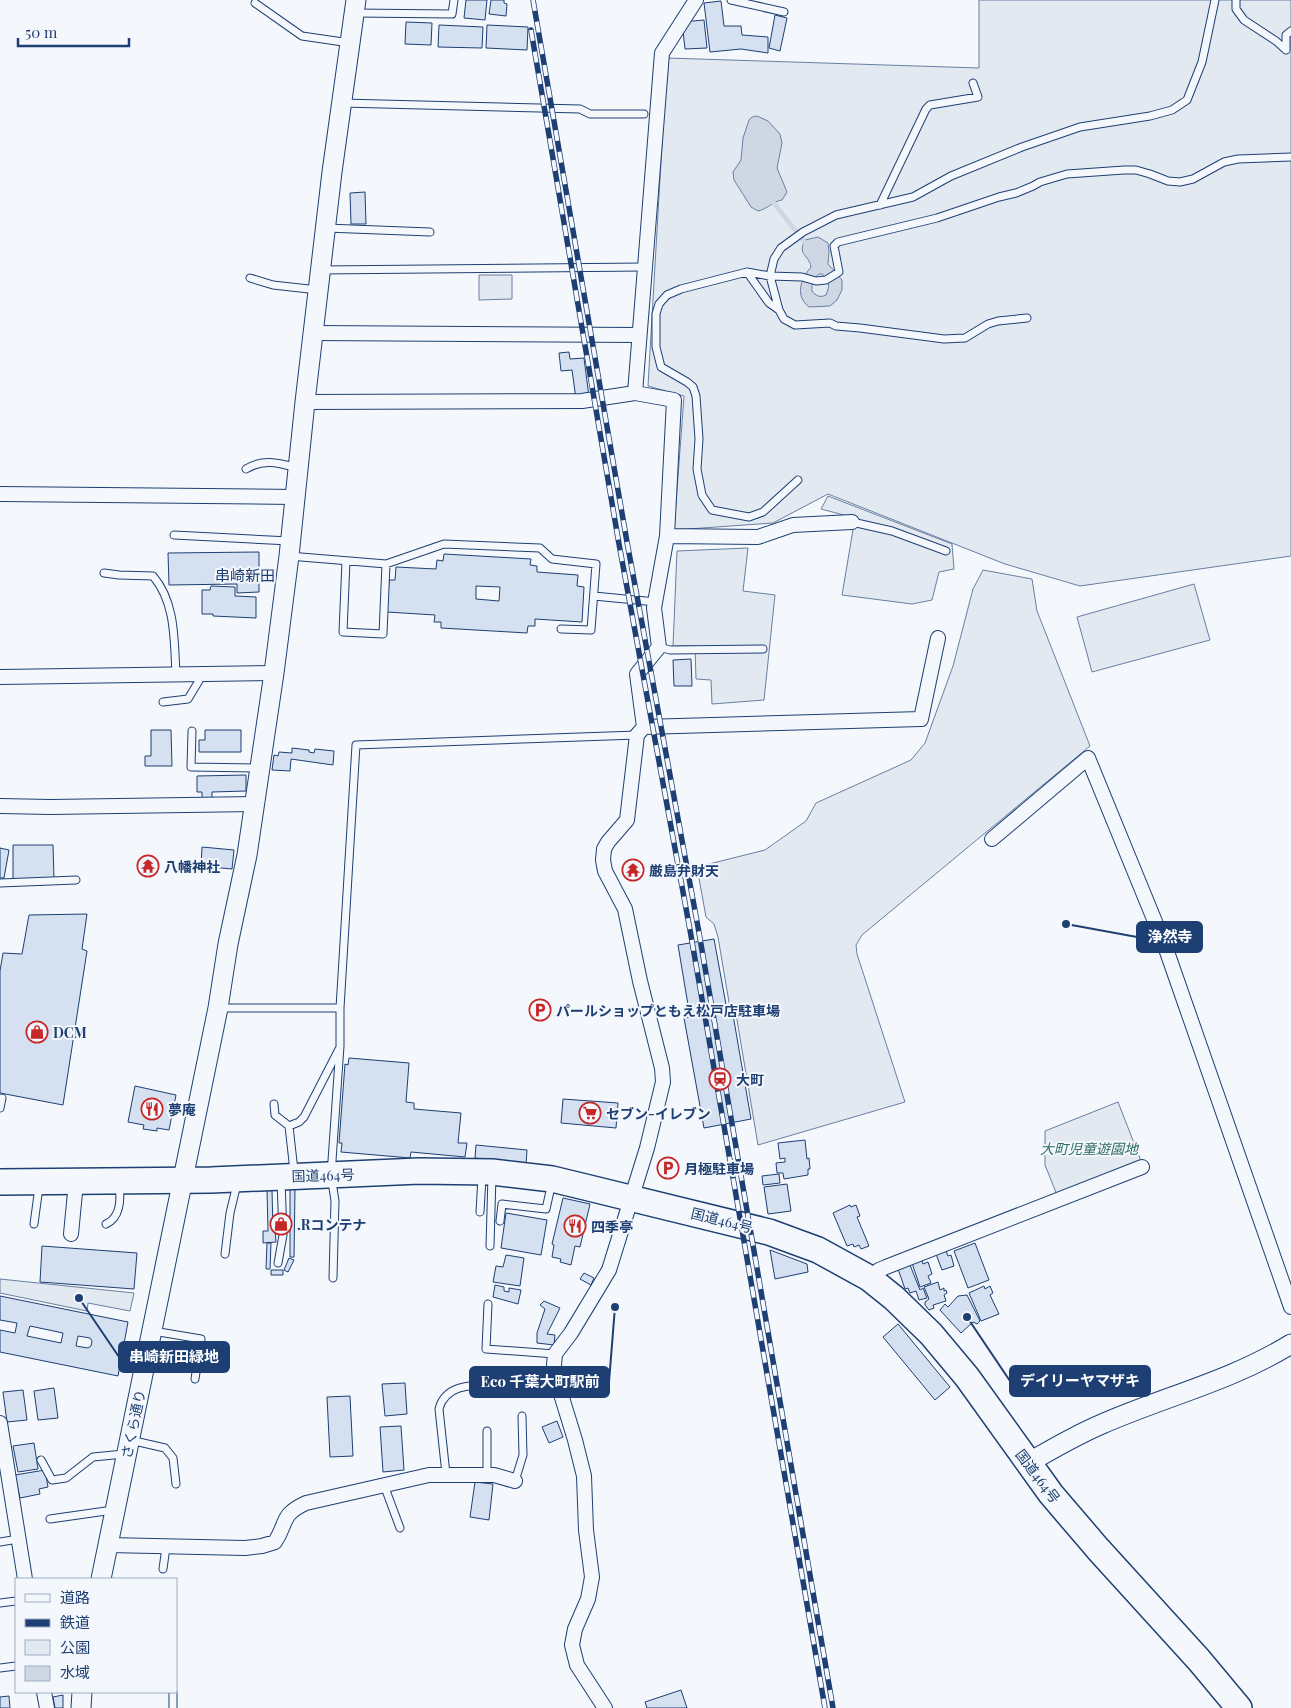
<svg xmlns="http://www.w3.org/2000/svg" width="1291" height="1708" font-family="'Playfair Display','Noto Sans JP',serif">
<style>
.green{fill:#e3e9f0;stroke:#687fa3}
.water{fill:#cfd7e4;stroke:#687fa3;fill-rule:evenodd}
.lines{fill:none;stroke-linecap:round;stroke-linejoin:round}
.stream{stroke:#cfd7e4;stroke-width:4.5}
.building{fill:#d5e0f0;stroke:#1d3f73;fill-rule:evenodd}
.lane-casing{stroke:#1d3f73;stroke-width:9}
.street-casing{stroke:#1d3f73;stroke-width:16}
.secondary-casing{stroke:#1d3f73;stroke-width:21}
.highway-casing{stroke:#1d3f73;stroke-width:28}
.lane{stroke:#f4f7fb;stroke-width:7}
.street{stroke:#f4f7fb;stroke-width:14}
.secondary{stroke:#f4f7fb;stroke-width:19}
.highway{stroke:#f4f7fb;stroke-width:25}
.rail-casing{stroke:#1d3f73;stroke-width:5.5}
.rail{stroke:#f4f7fb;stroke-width:4;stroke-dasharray:11;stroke-linecap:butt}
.labels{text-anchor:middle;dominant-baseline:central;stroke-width:4;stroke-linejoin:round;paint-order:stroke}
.poi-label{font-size:14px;font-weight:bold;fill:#1d3f73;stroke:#f4f7fb;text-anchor:start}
.park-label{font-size:14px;font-style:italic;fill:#2c6c60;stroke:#f4f7fb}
.street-label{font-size:14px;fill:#1d3f73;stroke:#f4f7fb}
.neighbourhood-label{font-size:15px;fill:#1d3f73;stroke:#f4f7fb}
.leader{fill:none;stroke:#1d3f73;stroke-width:2}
.callout-dot{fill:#1d3f73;stroke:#f4f7fb;stroke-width:2}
.callout{fill:#1d3f73;stroke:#1d3f73;stroke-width:2}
.callout-label{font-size:15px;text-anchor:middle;font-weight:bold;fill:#fff}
</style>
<rect width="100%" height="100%" fill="#f4f7fb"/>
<path class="green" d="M979,0h312v556l-211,30 -75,-22 -177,-70 -55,29 -99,7 10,-134 -36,-10 19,-328 312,10z
M479,275h33v24l-33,1z
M828,496l124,48 2,25 -15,3 -7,28 -20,4 -70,-9 13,-77 -34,-9z
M748,548l-5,43 32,4 -11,105 -52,4 -1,-24 -15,-1 -1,-33h-22l4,-95z
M983,570l49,9 5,32 53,135 -228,189 -6,10 1,9 48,148 -147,43 -23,-137h-5l-12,-71 -4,-13 -8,-7 -9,-50 68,-17 41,-29 10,-18 95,-43 14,-17 28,-77 20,-77z
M1194,584l16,56 -118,32 -15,-55z
M1118,1102l23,59 -84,34 -12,-30v-34z
M0,1279l134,14 -4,18 -42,-8 -1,8 -87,-18z"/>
<path class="water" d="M757,116l11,5 12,13 2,9 -5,25 10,24 -5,8c-9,1 -14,9 -24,11l-7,-4 -17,-27 -1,-8 8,-12 2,-22 6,-18 3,-3z
M818,237l10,6 1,9 -1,12 14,16v10l-5,10 -7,6 -21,1c-14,-11 -9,-27 2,-40 -2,-13 -14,-11 -6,-27zM819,274h3c8,7 8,12 4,21 -6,3 -10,1 -14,-4 -1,-6 2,-14 7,-17z"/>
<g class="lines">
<path class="stream" d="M773,202l33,42"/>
</g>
<path class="building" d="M466,0h21l-2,20 -21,-2z
M491,0h13v3l3,1 -1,12 -17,-2z
M721,1l3,25h17l1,9 26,2v16l-27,-4 -31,3 -6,-49z
M775,15l12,3 -7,33 -11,-3z
M704,20l3,28 -22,1 -3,-27z
M406,22l26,1 -1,22 -26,-1z
M439,25l44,2 -1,21 -44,-1z
M487,25l41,2 -1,23 -41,-2z
M365,192l1,32h-15l-1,-31z
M569,352l1,7 14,-1 5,39 -13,2 -4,-29 -11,1 -2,-18z
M259,552v40l-22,1v-9l-68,1 -1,-32z
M444,554l87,5 -1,6 7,1v6l41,3 -1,11 7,1 -2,35 -47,-3v7h-7l-1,7 -86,-5v-6h-7l1,-7 -48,-3 2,-32h6l1,-13 40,2 1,-9 6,1zM476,586l24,1 -1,14 -23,-2z
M211,586l24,1v9l21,1v21l-43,-2v-2h-11v-24h8z
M691,659l1,27h-18l-1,-26z
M151,730h20l1,36h-27v-10h6z
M205,730h36v22h-42v-12h6z
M292,748l17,2v2l5,1 1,-4 19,2 -1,14 -42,-6 -1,12 -18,-1 2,-15 4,1 1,-4 13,1z
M246,775v16l-34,1v6h-10v-6h-5v-16z
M13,845h40l1,33 -41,1z
M202,847l32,3 -2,19 -31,-3z
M0,848l9,2 -5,28h-4z
M87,914l-5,35 5,2 -24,154 -63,-12v-122l3,-18 19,1 7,-39z
M714,939l13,71 5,-1 19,110 -47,9 -20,-110 6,-1 -12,-72z
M349,1058l60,5 -3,39 8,1v6l47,4 -3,30h9l-2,14 -54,-5 -1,6 -69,-6 1,-9h-3l6,-79 3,1z
M135,1086l41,9 -7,35 -12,-2v3l-14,-2 1,-4 -16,-3z
M563,1099l55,4 -2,25 -55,-5z
M805,1140l2,19 2,-1 1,11h-2v6l-24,4 -1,-6h-6l-1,-10 9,-1v-4l-5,1 -2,-16z
M476,1145l51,5 -1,14 -51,-6z
M779,1174l1,9 -17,2 -1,-9z
M787,1184l4,27 -23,3 -4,-27z
M290,1188h5l-1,69h-4z
M267,1190h5l1,40h2l1,12 -13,1v-12h5z
M563,1198l27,6 -10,43 -5,-1 -4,19 -11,-3 1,-3 -9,-2 2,-12 -2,-1z
M850,1205l1,2 5,-2 4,11 -3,1 12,29 -8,3 -2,-4 -5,2 -1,-3 -6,2 -14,-33z
M506,1213l41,7 -6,35 -40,-7z
M267,1243h4l-1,26h-4z
M975,1243l14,37 -21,8 -14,-37z
M42,1246l95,7 -3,36 -94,-7z
M770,1250l37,14 1,8 -33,7z
M946,1251l2,5 3,-1 3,11 -12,4 -6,-16z
M506,1255l18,3 -4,28 -27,-4 3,-16 7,1z
M289,1258l5,2 -6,12 -4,-2z
M922,1260l1,4 5,-2 4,12 -4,2 3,7 -11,4 -8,-24z
M910,1265l10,25 3,-2 4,10 -8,2 -3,-9 -6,2 -2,-5 -3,1 -7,-20z
M271,1270h12v5h-12z
M584,1273l10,5 -3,7 -11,-6z
M938,1282l2,8 4,-2v3l2,-1 1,3 -3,2 2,6 -13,4 1,3 -5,2 -4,-5v-3l4,-3 -5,-12z
M495,1285l9,2v4l5,1v-4l12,2 -3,14 -25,-7z
M984,1286l1,3 5,-3 3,7 -3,2 9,19 -18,7 -12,-28z
M967,1295l13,26 -3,3 -4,-2 -12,11 -21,-23 5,-6 3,3 10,-11z
M0,1296l128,26 -10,54 -118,-24v-22l15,3 2,-10 -17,-3zM30,1326l33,7 -2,10 -34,-7zM78,1336l12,2 2,3 -1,5 -3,2 -12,-2z
M544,1301l16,7 -13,26 8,1 -1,10 -17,-2v-10l8,-24 -5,-4z
M898,1324l52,63 -15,13 -52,-63z
M405,1383l2,31 -22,2 -3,-32z
M54,1388l4,30 -20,2 -4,-29z
M23,1390l4,30 -20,2 -4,-30z
M350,1396l3,60 -23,1 -3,-60z
M557,1421l6,16 -14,6 -7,-16z
M401,1426l3,44 -21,2 -3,-45z
M34,1443l4,26 -20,3 -5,-26z
M45,1470l3,17 -9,2 1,5 -20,4 -5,-23z
M475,1482l18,2 -4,36 -19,-3z
M681,1690l6,18h-40l-2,-6z
M63,1695v13h-8l-2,-11z
M9,1696l1,12h-10v-11z"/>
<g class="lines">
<g class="lane-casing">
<path id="lane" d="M731,0l53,12
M1236,0v9l8,11 32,21 10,9
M255,3l47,33 48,7
M355,13l97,1 2,-14
M1286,50v-15l5,-4
M342,103l238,6 10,5h54
M880,205l46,-96 4,-4 48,-8 -5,-14
M326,228l104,4
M321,270l323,-3
M747,272l22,31 10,7
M250,278l23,7 45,5
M1027,318l-29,3 -10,3 -23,14 -21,1 -84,-11 -24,-2 -6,-3 -35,2 -11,-6 -5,-9 -9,-34 4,-17 7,-11 22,-16 33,-17 77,-18 38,-21 71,-29 58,-20 70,-11 22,-6 15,-10 15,-38 13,-62
M246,469c18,-11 33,-6 52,-1
M798,480l-35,32 -14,5 -37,-7 -10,-15 -5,-26 2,-30 -3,-43 -3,-9 -6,-5 -26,-15 -5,-20v-33l3,-10 8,-9 14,-6 66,-17 23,4 32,1 14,4 10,-1 13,-8 -5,-26 4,-4 99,-24 62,-21 17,-4 17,-7 7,-4 27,-8 57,-4h12l14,4 18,7 12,1 13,-3 31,-17 14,-3 53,-2
M852,522l40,9 54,20
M174,535l116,6
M289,556l97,8 58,-20 96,4 12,11 44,5 -5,66 -30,-1
M346,561l-3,71 40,2 3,-70
M104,573l15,2 34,1c23,27 21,65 23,98
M594,596l62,6
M659,647l11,3 93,-1
M163,702l25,-3 15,-25
M192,731l-1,36 69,1
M0,883l76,-3
M219,1008h121
M274,1104l1,11 14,11 5,45
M0,1108l2,-10
M289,1126l10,-4 5,-5 35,-68
M480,1212l2,-35
M500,1221l2,-17 44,5 6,-27
M34,1224l5,-37
M106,1224c14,-6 15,-24 13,-38
M490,1246l2,-71
M225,1254l5,-41 7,-29
M278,1263l5,-28 -2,-55
M333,1278l2,-77 -4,-26 9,-129v-38l16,-263 281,-10
M488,1304l-2,45 69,5
M153,1331l48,8 -6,40
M487,1431v44
M130,1440l35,8 8,10 3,26
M41,1460l11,20 14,-2 27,-21 31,-3
M446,1474l-7,-65c6,-25 34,-24 56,-25
M515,1481l8,-26 -1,-39
M384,1485l16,43
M50,1519l63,-9
M0,1542l18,-3
M163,1569l3,-22
M0,1603l16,-2
M0,1668l16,-2
M173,1692v16"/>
</g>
<g class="street-casing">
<path id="street" d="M313,333l326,2
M305,402l277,-1 53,-8
M0,494l295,3
M667,536l91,1 35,-12 59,-3
M0,677l274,-4
M644,727l277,-8 17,-81
M0,806l50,1 205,-3
M992,839l96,-81 77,188 126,361
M71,1234l5,-52
M869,1278l10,-8 7,-3 256,-100
M0,1423l25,156
M108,1545l137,3 17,-2 13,-4c13,-20 5,-27 31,-39l123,-28h65l21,6
M44,1692l3,16
M605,1708l-28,-43 -5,-20 3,-16 13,-30 4,-22 -6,-47 -2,-54 -9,-36 -19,-62 -2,-13 1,-11 16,-21 38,-63 38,-122 16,-66 -1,-14 -22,-87 -15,-72 -20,-38 -2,-11 1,-11 4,-7 19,-22 10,-85 7,-8 -7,-53 22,-27 -5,-39 13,-72 7,-136 -39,-7 27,-340 34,-53"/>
</g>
<g class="secondary-casing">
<path id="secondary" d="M1028,1463c24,-14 48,-28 74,-39 64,-28 129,-43 189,-80
M101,1579l117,-571 10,-64 19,-89 27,-182 15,-117 16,-154 27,-230 24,-172
M81,1708l1,-16"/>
</g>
<g class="highway-casing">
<path id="highway" d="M0,1182l211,-2 208,-9 73,1 60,7 33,8 184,45 49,18 51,28 25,20 37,36 36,43 84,117 47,55 101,111 40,48"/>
</g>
<use href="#lane" class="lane"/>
<use href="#street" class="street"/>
<use href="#secondary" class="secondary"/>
<use href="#highway" class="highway"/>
<g class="rail-casing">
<path id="rail" d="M533,0l94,542 71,385 135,781
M531,30l88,514 71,386 135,778"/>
</g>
<use href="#rail" class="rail"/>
</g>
<defs>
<g id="temple-ring" transform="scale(1.125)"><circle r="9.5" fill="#f4f7fb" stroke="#c62828" stroke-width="1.5"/><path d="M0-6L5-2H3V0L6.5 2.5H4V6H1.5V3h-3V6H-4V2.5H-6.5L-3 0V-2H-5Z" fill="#c62828"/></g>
<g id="parking-ring" transform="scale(1.125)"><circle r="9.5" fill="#f4f7fb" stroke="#c62828" stroke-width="1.5"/><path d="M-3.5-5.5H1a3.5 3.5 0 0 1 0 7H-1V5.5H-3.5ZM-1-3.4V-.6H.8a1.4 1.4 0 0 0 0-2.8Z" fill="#c62828"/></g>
<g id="shop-ring" transform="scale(1.125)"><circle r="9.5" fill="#f4f7fb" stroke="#c62828" stroke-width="1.5"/><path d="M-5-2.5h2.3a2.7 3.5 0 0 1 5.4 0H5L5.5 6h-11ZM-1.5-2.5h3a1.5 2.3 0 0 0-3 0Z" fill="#c62828"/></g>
<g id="station-ring" transform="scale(1.125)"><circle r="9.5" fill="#f4f7fb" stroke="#c62828" stroke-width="1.5"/><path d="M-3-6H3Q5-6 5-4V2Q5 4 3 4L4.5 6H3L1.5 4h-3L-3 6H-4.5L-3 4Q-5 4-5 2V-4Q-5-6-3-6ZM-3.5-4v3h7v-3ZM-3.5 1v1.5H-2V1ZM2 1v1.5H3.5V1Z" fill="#c62828"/></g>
<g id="restaurant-ring" transform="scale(1.125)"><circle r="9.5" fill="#f4f7fb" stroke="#c62828" stroke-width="1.5"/><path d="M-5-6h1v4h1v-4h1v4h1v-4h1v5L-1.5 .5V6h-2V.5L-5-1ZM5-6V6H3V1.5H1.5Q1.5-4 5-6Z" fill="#c62828"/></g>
<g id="supermarket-ring" transform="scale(1.125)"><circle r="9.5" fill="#f4f7fb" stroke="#c62828" stroke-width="1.5"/><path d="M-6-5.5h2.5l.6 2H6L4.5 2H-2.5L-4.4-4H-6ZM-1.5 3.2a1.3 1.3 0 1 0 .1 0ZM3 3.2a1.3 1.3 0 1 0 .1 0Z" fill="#c62828"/></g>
</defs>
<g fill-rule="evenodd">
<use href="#temple-ring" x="148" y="866"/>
<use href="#temple-ring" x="633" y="870"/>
<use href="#parking-ring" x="540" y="1010"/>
<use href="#shop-ring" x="37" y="1032"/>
<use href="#station-ring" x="720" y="1079"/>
<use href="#restaurant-ring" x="152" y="1109"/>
<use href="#supermarket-ring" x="590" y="1113"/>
<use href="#parking-ring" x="668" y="1168"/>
<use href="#shop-ring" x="281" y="1224"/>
<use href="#restaurant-ring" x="575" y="1226"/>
</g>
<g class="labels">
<g class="poi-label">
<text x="164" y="866">八幡神社</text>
<text x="649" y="870">厳島弁財天</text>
<text x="556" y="1010">パールショップともえ松戸店駐車場</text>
<text x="53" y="1032">DCM</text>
<text x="736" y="1079">大町</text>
<text x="168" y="1109">夢庵</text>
<text x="606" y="1113">セブン-イレブン</text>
<text x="684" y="1168">月極駐車場</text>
<text x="297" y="1224">.Rコンテナ</text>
<text x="591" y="1226">四季亭</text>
</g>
<g class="park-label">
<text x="1089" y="1148">大町児童遊園地</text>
</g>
<g class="street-label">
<text transform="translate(323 1175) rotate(-2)">国道464号</text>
<text transform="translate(722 1220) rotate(14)">国道464号</text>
<text transform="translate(133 1424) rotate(-78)">さくら通り</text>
<text transform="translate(1038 1476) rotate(53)">国道464号</text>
</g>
<g class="neighbourhood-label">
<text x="245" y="575">串崎新田</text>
</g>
</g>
<path class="leader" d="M1066 924L1137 937M79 1298L119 1357M967 1317L1010 1381M615 1307L609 1382"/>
<g class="callout-dot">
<circle cx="1066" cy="924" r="5"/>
<circle cx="79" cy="1298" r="5"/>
<circle cx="967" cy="1317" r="5"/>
<circle cx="615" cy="1307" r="5"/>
</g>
<g class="callout">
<rect x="1137" y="922" width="65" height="30" rx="5"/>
<rect x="119" y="1342" width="110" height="30" rx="5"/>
<rect x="1010" y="1366" width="140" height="30" rx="5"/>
<rect x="470" y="1367" width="139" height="30" rx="5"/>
</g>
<g class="callout-label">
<text x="1170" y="942">浄然寺</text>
<text x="174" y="1362">串崎新田緑地</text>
<text x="1080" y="1386">デイリーヤマザキ</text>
<text x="540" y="1387">Eco 千葉大町駅前</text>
</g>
<rect x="15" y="1578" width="162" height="115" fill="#f4f7fb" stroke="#9eadc5"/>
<rect x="25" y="1594" width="25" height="8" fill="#f4f7fb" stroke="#9eadc5"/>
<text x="60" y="1603" font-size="15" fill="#1d3f73">道路</text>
<rect x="25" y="1619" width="25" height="8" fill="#1d3f73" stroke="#9eadc5"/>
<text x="60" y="1628" font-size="15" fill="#1d3f73">鉄道</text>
<rect x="25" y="1640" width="25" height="15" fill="#e3e9f0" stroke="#9eadc5"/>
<text x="60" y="1653" font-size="15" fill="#1d3f73">公園</text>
<rect x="25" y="1666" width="25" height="15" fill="#cfd7e4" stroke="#9eadc5"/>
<text x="60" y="1678" font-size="15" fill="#1d3f73">水域</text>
<path d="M18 38v8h111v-8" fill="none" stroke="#1d3f73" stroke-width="2.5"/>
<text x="25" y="38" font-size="15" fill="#1d3f73" stroke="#f4f7fb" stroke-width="4" paint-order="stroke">50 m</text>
</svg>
